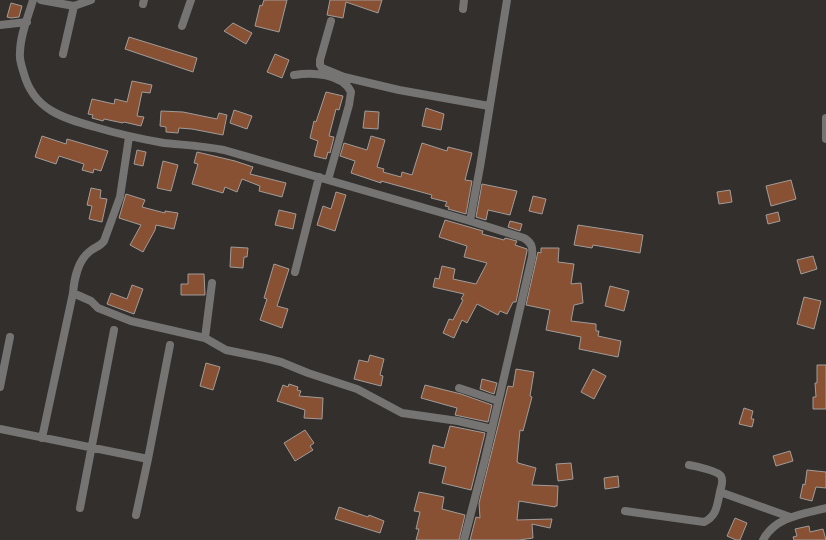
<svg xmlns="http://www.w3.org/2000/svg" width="826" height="540" font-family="Roboto,sans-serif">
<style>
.building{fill:#885133;stroke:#a19c9a}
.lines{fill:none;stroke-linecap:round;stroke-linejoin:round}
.minor{stroke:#757472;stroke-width:8}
.tertiary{stroke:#757472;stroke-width:8}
</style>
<rect width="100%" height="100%" fill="#322f2c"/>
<path class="building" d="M264,0h23l-8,32 -24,-6 5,-21 2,1z
M330,0h52l-4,13 -32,-11 -3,16 -16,-3z
M11,3l11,3 -3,11 -8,1 -4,-1z
M233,23l19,10 -6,11 -22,-13z
M129,37l68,21 -4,14 -68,-23z
M275,54l14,6 -7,18 -15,-6z
M132,81l20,4 -2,8 -8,-1 -5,24 7,1 -3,9 -17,-4 -1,1 -19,-4 -1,2 -11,-3 1,-3 -5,-1 4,-15 22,5 1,-5 12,3z
M326,92l17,4 -4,14 -3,-1 -7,27 5,1 -4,16 -2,-1 -2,7 -12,-3 4,-15 -8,-3 4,-17 2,1z
M426,108l18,6 -3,16 -19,-4z
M234,110l18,6 -5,13 -17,-6z
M161,111l22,1 34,7 2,-6 8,2 -4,20 -31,-6 -13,-1 -1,5 -12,-1v-5l-6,-1z
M365,111l14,1 -1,17 -15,-1z
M42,136l24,8 1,-5 41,12 -7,20 -7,-2 -1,4 -11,-3 2,-6 -25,-8 -3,8 -21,-7z
M371,136l14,4 -8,27 7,2 -1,3 18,5 1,-5 10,3 10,-32 25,8 1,-4 24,6 -7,27 7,1 -6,33 -18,-5 1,-2 -4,-1 2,-4 -16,-4 1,-3 -51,-14v2l-30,-10 4,-12 -15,-5 4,-13 23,7z
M137,150l9,2 -3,14 -9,-2z
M197,152l38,9 18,6 -3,7 36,9 -4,14 -23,-6 1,-5 -18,-7 -5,13 -12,-5 -2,6 -31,-9 6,-20 -4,-1z
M163,161l15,4 -7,26 -14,-3z
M791,180l5,19 -25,7 -5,-20z
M482,184l35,7 -7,24 -22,-5 -2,10 -10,-3z
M91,188l10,2 -1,8 7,1 -5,23 -13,-3 3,-13 -5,-1z
M730,190l2,12 -13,2 -2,-12z
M336,192l10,3 -11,36 -18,-6 6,-19 8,3z
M126,194l19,6 -3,7 23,6v-2l13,2 -4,16 -18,-4 -1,5 -12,22 -13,-7 11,-20 -22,-7z
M533,196l13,3 -4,15 -13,-3z
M279,210l17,4 -3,15 -18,-4z
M778,212l2,9 -12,3 -2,-9z
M445,220l38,11 -1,3 22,6 1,-2 12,3 -2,4 12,4v2l-11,51h-3l-6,12 -7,-3 -2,4 -21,-11 -10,19 -5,-3 -8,18 -11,-5 6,-14 4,1 10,-20 -2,-1 3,-5 -31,-7 2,-9 4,1 3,-13 13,3 -2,10 23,5 11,-21 -23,-6 3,-11 -28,-9z
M510,221l12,3 -2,7 -12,-4z
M578,225l65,10 -3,18 -47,-8 -1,3 -18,-3z
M231,247l17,1 -1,9h-3l-1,11 -13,-1z
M541,248h18l-1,14 16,2 -3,20 10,-1 2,20 -9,2 -3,16 25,3v7h3l-1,5 23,5 -3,16 -39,-8 2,-12 -35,-7 4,-20 -24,-5 12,-53 3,1z
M813,256l4,13 -16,5 -4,-14z
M274,264l15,5 -12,37 11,3 -6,19 -22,-8 7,-21 -3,-1z
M188,274h16l1,21h-24v-11h7z
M132,285l11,4 -9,25 -27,-10 4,-11 16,6z
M610,286l19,5 -5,20 -19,-5z
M804,297l17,4 -7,28 -17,-5z
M370,355l14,4 -4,16 3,1 -2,10 -27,-7 5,-19 9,2z
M206,363l14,4 -7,23 -13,-4z
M817,365h9v44h-13v-12h3l-1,-14h2z
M516,369l18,3 -4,24 2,1 -9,34 -3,-1 -3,32h1v1l18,5 -4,17 26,1 -1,20h-2v1l-36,-6 -2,19 35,-1 -2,9 -18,-4 1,14 -14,2h-49l6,-23 4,1 -1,-15 29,-117 5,1z
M593,369l13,7 -12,23 -13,-7z
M482,379l15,4 -3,11 -14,-5z
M289,384l9,3 -1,3 4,1 -2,5 24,2 -1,21 -18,-1 1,-8 -28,-9 6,-16 5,2z
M425,385l36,9 31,11 -4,17 -33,-7 2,-7 -36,-10z
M744,408l9,3 -2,8h3l-2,8 -13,-3z
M450,426l35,7 -14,57 -29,-7 4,-16 -17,-4 4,-18 11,3z
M305,430l9,13 -4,3 3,4 -18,11 -11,-18z
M790,451l3,10 -17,5 -3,-10z
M571,463l2,16 -15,2 -2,-17z
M807,470l19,2v16l-10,-1 -4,14 -12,-3 3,-14 2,1z
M618,476l1,11 -14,2 -1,-11z
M419,492l25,5 -2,12 23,6 -6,25h-43l3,-11h-3l4,-17 -6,-1z
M339,507l29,10 1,-2 15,6 -4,12 -45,-14z
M735,518l12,5 -7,17h-4l-9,-4z
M809,526l1,6 13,-3 3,11h-32l-1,-3 4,-1 -2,-7z"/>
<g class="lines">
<path class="minor" d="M33,0c-5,17 -13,35 -13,53 -1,7 2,14 4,21 10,36 39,44 71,53 23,7 46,12 69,16 20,2 40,3 60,7l246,71 54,17c8,5 9,9 8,19l-47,202 -21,81
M41,0l33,6 17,-6
M143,4l1,-4
M463,9l1,-9
M331,21l-11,39v5l2,3 22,9 55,13 90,16
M0,25l27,-3
M182,26l9,-26
M63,54l11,-48
M294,75c18,-3 48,-2 57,17l-2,13 -21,75
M826,118v21
M470,221l10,-54 27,-167
M295,272l24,-95
M73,293l18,8 7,7 33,13 74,17 21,12 39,8 16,4 27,11 49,16 45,24 56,8 34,8
M205,338l7,-55
M0,387l10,-50
M459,388l39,13
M0,429l148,30 22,-114
M42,438l31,-145c1,-13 5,-32 16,-41 5,-5 11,-5 15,-11l16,-44 9,-60
M689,465c6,1 29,6 32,11 3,5 0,11 -1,16l70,25
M80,508l34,-178
M625,511l79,11c13,-6 13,-17 16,-30
M136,515l12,-56"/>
<path class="tertiary" d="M763,540c12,-23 40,-26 63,-32"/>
</g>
</svg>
